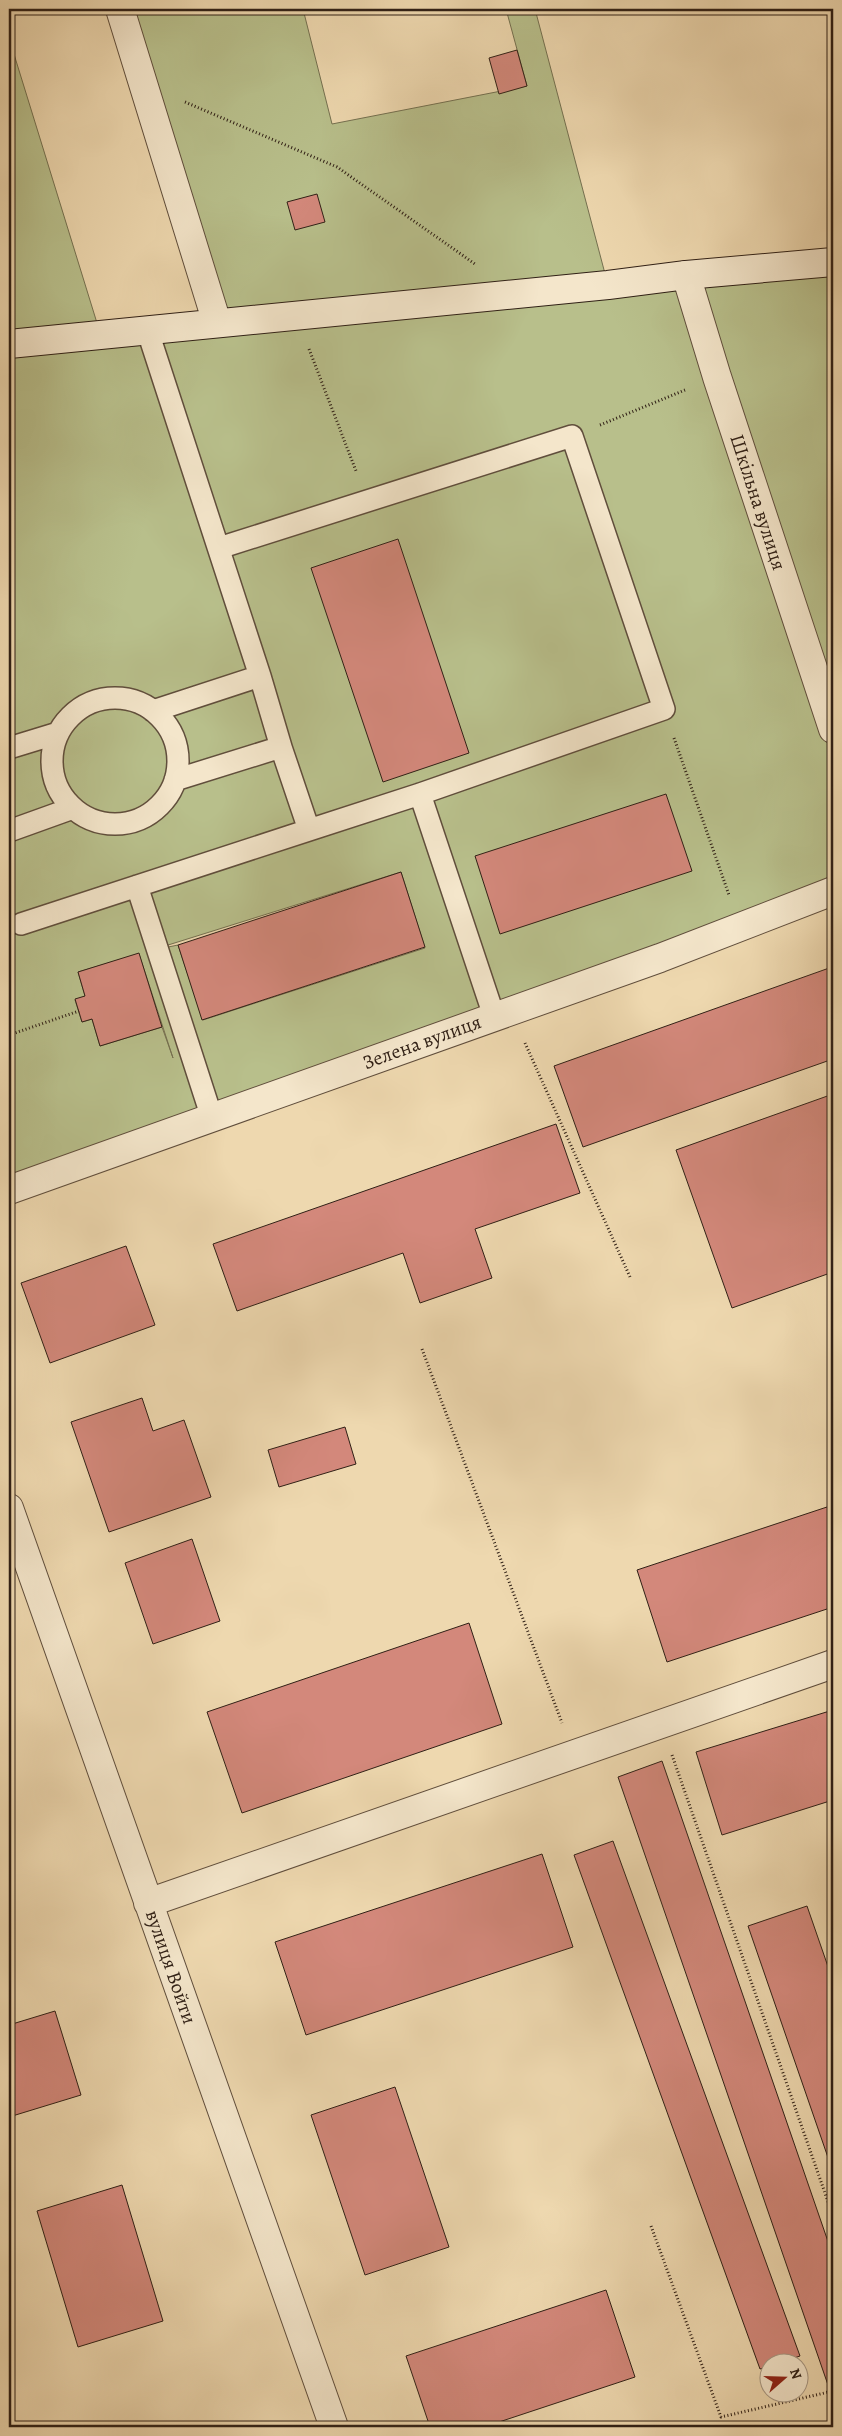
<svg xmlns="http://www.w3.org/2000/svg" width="842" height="2436" font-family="Alegreya,serif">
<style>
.green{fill:#b8bf8b;stroke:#747050;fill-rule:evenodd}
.building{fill:#d3887b;stroke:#302016}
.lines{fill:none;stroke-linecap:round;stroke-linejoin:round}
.lane-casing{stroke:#604e3c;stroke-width:24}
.street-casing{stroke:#604e3c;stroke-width:30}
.secondary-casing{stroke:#302016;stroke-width:30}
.path{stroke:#302016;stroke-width:3;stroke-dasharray:1 2.5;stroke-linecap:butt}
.lane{stroke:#f4e6cb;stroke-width:21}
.street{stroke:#f4e6cb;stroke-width:28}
.secondary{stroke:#f4e6cb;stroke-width:28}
.labels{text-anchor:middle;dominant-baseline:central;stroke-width:4.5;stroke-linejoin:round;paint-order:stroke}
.street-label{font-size:20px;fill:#302016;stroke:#f4e6cb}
</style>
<rect width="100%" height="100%" fill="#eed8af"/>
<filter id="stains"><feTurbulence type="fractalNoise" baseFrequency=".004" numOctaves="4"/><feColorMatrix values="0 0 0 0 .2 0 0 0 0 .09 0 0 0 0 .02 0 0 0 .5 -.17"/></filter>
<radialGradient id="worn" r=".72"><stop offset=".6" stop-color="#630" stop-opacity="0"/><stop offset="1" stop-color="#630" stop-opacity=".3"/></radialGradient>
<path class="green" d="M120,9h183l29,115 195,-38 -21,-77h29l73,276 225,-24v631l-824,298v-1152l92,298 115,-13zM401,872l24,76 -222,72 -25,-75 -29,6zM139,954l34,104 -11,-31 -62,19 -8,-27 -10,3 -7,-22 10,-4 -7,-24z"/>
<path class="building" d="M517,50l10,36 -28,8 -10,-36z
M317,194l8,28 -30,8 -8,-28z
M398,539l71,214 -86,29 -72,-214z
M666,794l26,77 -192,63 -25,-78z
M401,872l24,75 -223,73 -24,-75z
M139,953l23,74 -62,19 -8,-27 -10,3 -7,-23 10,-3 -7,-24z
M832,967l1,92 -250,88 -29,-81z
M833,1094v178l-101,36 -56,-158z
M556,1124l24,69 -105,36 17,49 -72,25 -17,-50 -166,58 -24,-67z
M126,1246l29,79 -105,38 -29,-80z
M142,1398l11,33 31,-11 27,77 -102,35 -38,-110z
M345,1427l11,37 -77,23 -11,-37z
M833,1505v102l-166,55 -30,-92z
M192,1539l28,82 -67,23 -28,-81z
M469,1623l33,101 -260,89 -35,-101z
M833,1710v90l-111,35 -26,-83z
M662,1761l171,495v127l-5,2 -210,-608z
M613,1841l187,515 -23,8h-7v2l-10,3 -186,-514z
M542,1854l31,93 -267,88 -31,-93z
M807,1906l26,75v191l-85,-246z
M55,2011l26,84 -72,22v-92z
M395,2087l54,160 -84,28 -54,-160z
M122,2185l41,136 -85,26 -41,-136z
M606,2290l29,87 -151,50h-54l-24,-71z"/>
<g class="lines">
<g class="lane-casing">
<path id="lane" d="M147,329l113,347
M219,548l353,-112 92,273 -244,85 -111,36
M52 761a63 63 0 1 1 126 0a63 63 0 1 1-126 0Z
M153,711l107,-35 21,71 -106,33
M9,748l49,-15
M420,794l74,222
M9,831l64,-23
M137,886l75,232
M21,924l288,-94 -28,-83"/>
</g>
<g class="street-casing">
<path id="street" d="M120,9l97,314
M686,275l31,102 116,352
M9,1190l651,-232 173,-67
M9,1508l325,919
M148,1903l685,-239"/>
</g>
<g class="secondary-casing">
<path id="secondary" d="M9,344l599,-59 78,-10 147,-13"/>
</g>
<path class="path" d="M185,102l152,65 138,97
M309,349l47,122
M600,425l85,-35
M674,738l55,157
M9,1035l70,-24
M525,1043l105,234
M422,1349l140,374
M672,1755l161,461
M651,2226l70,191 112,-26"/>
<use href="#lane" class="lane"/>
<use href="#street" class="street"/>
<use href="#secondary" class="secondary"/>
</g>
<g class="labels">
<g class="street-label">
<text transform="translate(758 502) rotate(72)">Шкільна вулиця</text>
<text transform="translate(422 1042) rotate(-20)">Зелена вулиця</text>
<text transform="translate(171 1967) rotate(71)">вулиця Войти</text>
</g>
</g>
<rect width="842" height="2436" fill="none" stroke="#eed8af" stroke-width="30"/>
<rect x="10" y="10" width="822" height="2416" fill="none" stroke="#302016" stroke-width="2.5"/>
<rect x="15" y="15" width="812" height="2406" fill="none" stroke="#302016"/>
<g transform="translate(784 2378) rotate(70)"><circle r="24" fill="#f4e6cb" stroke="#a69783"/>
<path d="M0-4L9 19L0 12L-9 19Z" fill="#8f2418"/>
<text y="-8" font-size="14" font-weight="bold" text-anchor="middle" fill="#302016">N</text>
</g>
<rect width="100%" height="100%" filter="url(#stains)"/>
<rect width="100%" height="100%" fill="url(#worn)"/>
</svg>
